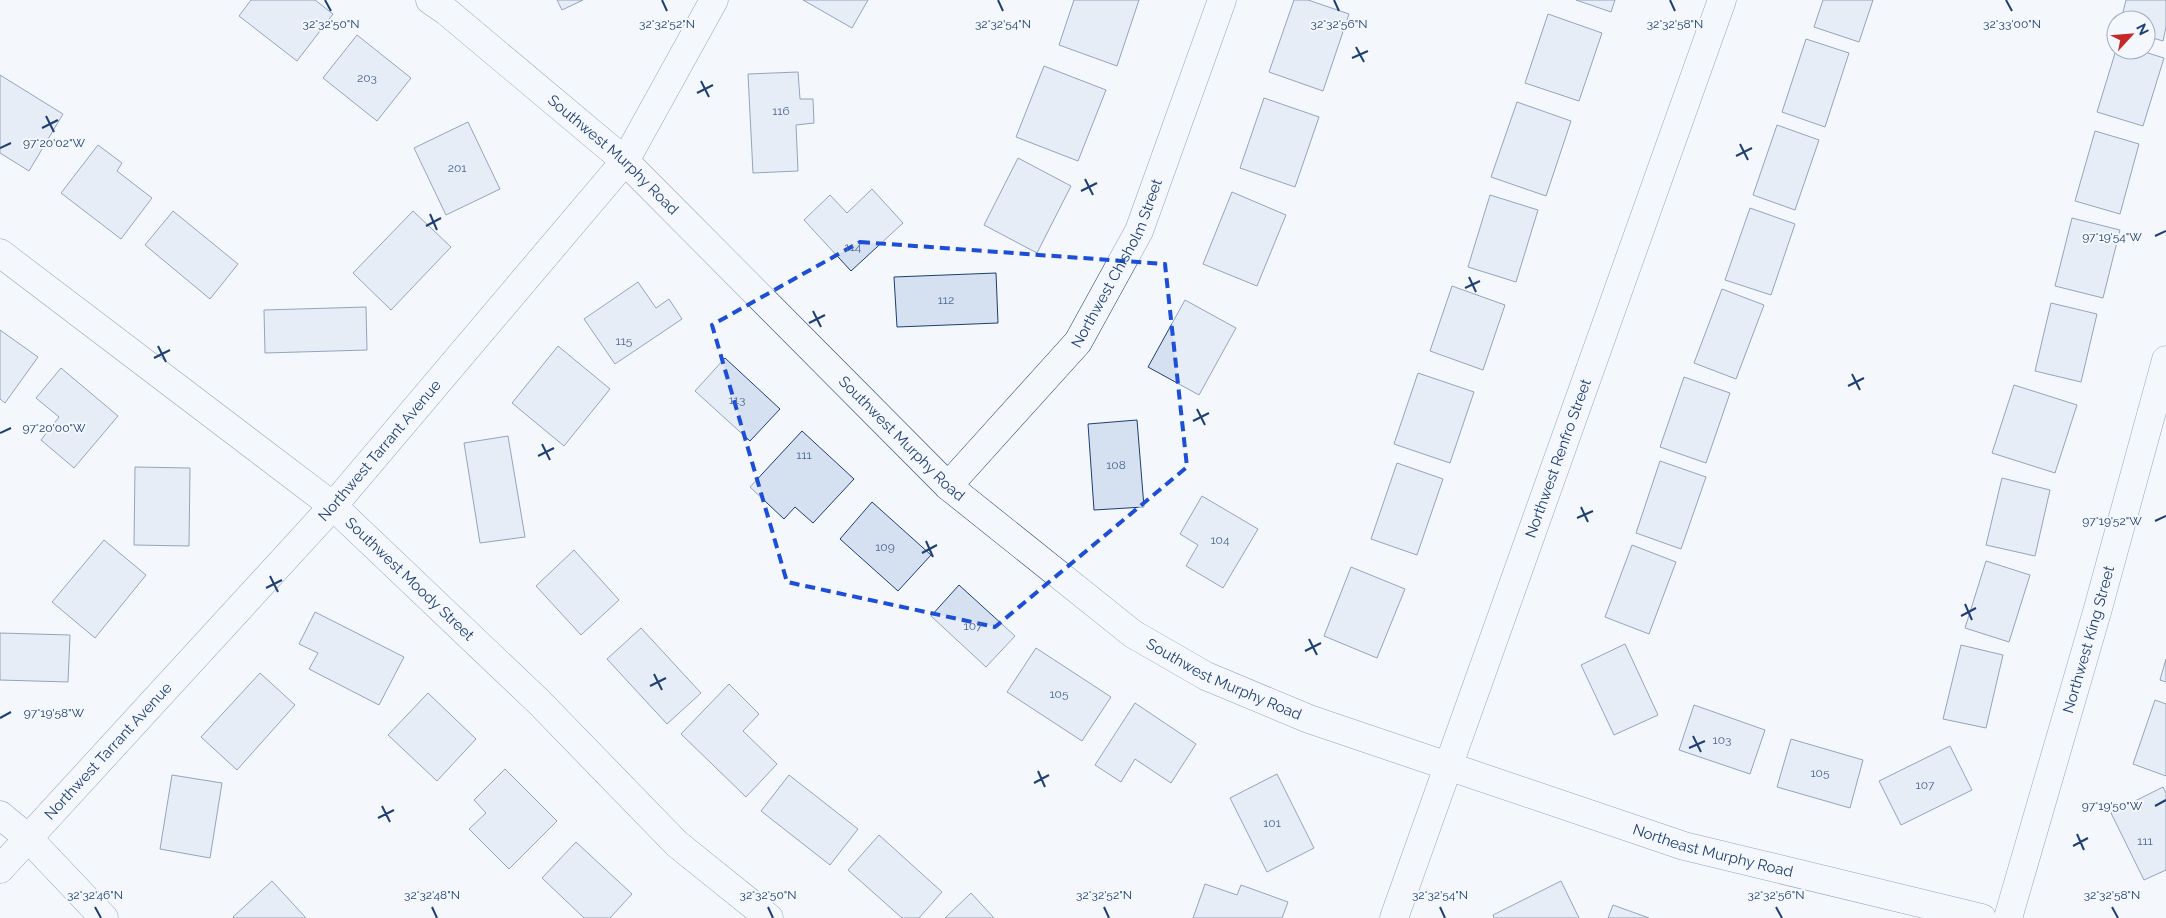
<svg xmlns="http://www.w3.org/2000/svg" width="2166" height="918" font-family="Raleway,sans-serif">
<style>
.building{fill:#d5e0f0;stroke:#1d3f73}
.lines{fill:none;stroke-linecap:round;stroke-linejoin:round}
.street-casing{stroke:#1d3f73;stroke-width:29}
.secondary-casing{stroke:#1d3f73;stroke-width:29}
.street{stroke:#f4f7fb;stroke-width:28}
.secondary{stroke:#f4f7fb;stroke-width:28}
.marked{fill:none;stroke:#1d4ed8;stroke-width:4;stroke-dasharray:10 6;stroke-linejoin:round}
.ticks{fill:none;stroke:#1d3f73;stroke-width:2}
.labels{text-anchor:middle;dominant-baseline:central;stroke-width:4;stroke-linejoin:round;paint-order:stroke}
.number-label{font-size:12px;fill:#4b6792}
.street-label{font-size:15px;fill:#1d3f73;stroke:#f4f7fb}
.ticks-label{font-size:12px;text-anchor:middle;fill:#1d3f73;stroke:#f4f7fb;stroke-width:4;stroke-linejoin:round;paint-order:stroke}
</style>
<rect width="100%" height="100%" fill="#f4f7fb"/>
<path class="building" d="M251,0h64l18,14 -36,47 -58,-45z
M557,0h26l-21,10z
M803,0h65l-16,28z
M1074,0h65l-22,66 -58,-21z
M1294,0h14l41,14 -26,77 -54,-19z
M1576,0h39l-4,12z
M1823,0h50l-14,42 -45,-15z
M2126,0h40v27l-3,14 -17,-5v-16h-25z
M1548,14l54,19 -23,68 -54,-18z
M357,35l54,43 -34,43 -54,-43z
M1806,39l43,14 -24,74 -43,-15z
M2116,50h22l26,8 -21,68 -46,-14z
M1044,66l62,24 -28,71 -62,-24z
M798,72l2,27h13l1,24 -18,2 2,46 -45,2 -5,-99z
M0,75l63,39 -34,57 -29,-18z
M1264,98l55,19 -24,70 -55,-19z
M1517,102l54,19 -25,75 -55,-19z
M468,122l32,67 -54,26 -32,-67z
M1777,125l42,15 -24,70 -42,-15z
M2095,131l44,13 -19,70 -45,-13z
M98,145l24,18 -5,8 35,27 -31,41 -60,-46z
M1018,158l53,28 -34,67 -53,-28z
M872,189l31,34 -52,48 -47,-51 26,-25 17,18z
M1232,192l54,23 -29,71 -54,-22z
M1490,195l48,15 -22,72 -48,-15z
M1750,208l45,16 -24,71 -46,-15z
M173,211l65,53 -28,35 -65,-54z
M413,211l38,36 -60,63 -38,-37z
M2072,218l48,12 -17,68 -48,-12z
M996,273l2,50 -101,4 -3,-50z
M638,282l18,26 13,-9 13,20 -67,45 -31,-45z
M1452,286l53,19 -22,65 -53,-19z
M1722,289l42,16 -28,74 -42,-16z
M1185,300l51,28 -37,67 -51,-28z
M2051,303l46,11 -16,68 -46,-11z
M366,307l1,43 -102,3 -1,-43z
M0,330l38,27 -33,46 -5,-4z
M558,346l52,43 -46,57 -52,-43z
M725,358l55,51 -30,32 -55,-50z
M61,368l57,48 -44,52 -33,-28 18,-23 -23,-19z
M1418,373l56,19 -24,71 -56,-19z
M1684,377l46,16 -24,70 -46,-16z
M2014,385l63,20 -22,68 -63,-20z
M1137,420l7,87 -50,3 -6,-86z
M802,431l52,48 -41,44 -18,-16 -11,12 -34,-32z
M508,436l17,101 -45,6 -16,-100z
M1660,461l46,16 -25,72 -45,-16z
M1397,463l46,16 -26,76 -46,-16z
M135,467l55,1 -1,78 -55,-1z
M2002,478l48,12 -15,66 -49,-11z
M1202,496l56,33 -35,59 -37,-22 12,-21 -18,-11z
M872,502l59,53 -33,36 -58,-52z
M104,540l42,35 -51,63 -43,-36z
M1632,545l44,17 -27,72 -44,-17z
M574,550l45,50 -38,35 -45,-49z
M1986,561l44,14 -21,67 -44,-14z
M1351,567l54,22 -28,69 -53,-22z
M959,585l56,51 -29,31 -55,-51z
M315,612l89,45 -25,48 -70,-36 9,-16 -19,-9z
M641,628l60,65 -34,31 -60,-65z
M0,633l70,2 -2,47 -68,-2z
M1625,644l33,71 -44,20 -33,-70z
M1961,645l42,10 -17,73 -43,-9z
M1036,648l75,49 -29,44 -75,-49z
M2166,659v23l-6,-2z
M260,673l35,32 -58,65 -36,-33z
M729,684l30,30 -16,17 34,33 -31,33 -65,-63z
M428,693l48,46 -39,42 -49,-46z
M2155,700l11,4v72l-33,-12z
M1135,703l61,41 -25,39 -36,-24 -14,23 -26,-17z
M1694,705l71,25 -15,44 -71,-24z
M1791,739l72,21 -13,48 -73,-21z
M1950,746l22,44 -71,35 -22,-44z
M505,769l52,52 -48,48 -40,-40 17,-16 -12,-13z
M1277,774l37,74 -47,24 -37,-74z
M172,775l50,8 -12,75 -50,-9z
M789,775l69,54 -28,36 -69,-54z
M2163,787l3,6v77l-22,10 -33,-67z
M879,835l63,57 -23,26h-17l-54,-48z
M576,842l56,52 -22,24h-26l-42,-40z
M272,881l34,37h-72l-1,-1z
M1561,881l18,37h-85l-1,-3z
M1205,884l32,11 4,-10 47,17 -6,16h-89z
M971,893l23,25h-49z
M1613,905l36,13h-41z"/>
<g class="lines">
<g class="street-casing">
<g id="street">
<path id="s1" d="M430,0l16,11 179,150 323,325 185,148 73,42 103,43 375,127 298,72"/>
<path id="s2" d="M0,253l333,253 206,196 138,142 92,74"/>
<path id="s3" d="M948,486l130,-144 61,-111 83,-231"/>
<path d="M0,815l28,23 76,80"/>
<path id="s4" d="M0,869l333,-363 292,-345 89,-161"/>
<path id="s5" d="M2008,918l89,-306 69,-252"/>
</g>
</g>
<g class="secondary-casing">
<g id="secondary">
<path id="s6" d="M1394,918l328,-918"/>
</g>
</g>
<use href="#street" class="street"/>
<use href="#secondary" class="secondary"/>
</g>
<path d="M0 0H2166V918H0ZM860,242l305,22 22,203 -192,160 -208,-45 -75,-257z" fill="#f4f7fb" fill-opacity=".55" fill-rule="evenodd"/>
<path class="marked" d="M860,242l305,22 22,203 -192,160 -208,-45 -75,-257z"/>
<path class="ticks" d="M325,0l6,11M662,0l5,11M998,0l5,11M1334,0l5,11M1670,0l5,11M2006,0l6,11M1356,47l8,15M1352,58l16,-7M701,81l8,16M697,93l16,-8M46,116l8,16M42,128l16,-8M1740,144l8,16M0,148l11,-5M1736,156l16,-8M1085,179l8,16M1081,191l16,-8M430,214l7,16M426,226l15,-8M2155,236l11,-5M1469,277l7,15M1465,288l15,-7M813,311l8,16M809,323l16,-8M158,346l8,16M154,358l16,-8M1852,374l8,16M1848,386l16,-8M1197,409l8,16M1193,421l16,-8M0,433l11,-5M542,444l8,16M538,456l16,-8M1581,507l7,15M1577,518l16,-7M2155,521l11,-5M926,541l7,16M922,553l15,-8M270,576l8,16M266,588l16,-8M1965,604l7,16M1961,616l15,-8M1309,639l8,16M1305,651l16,-8M654,674l8,16M650,686l16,-8M0,718l11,-6M1693,736l8,16M1689,748l16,-7M1038,771l7,16M1034,783l15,-8M382,806l8,16M2155,806l11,-6M378,818l16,-8M2077,834l7,16M2073,846l15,-8M95,907l6,11M432,907l5,11M768,907l5,11M1104,907l5,11M1440,907l5,11M1776,907l6,11M2112,907l6,11"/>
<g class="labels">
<g class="number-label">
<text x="367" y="78">203</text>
<text x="781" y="111">116</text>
<text x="457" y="168">201</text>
<text x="853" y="247">114</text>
<text x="946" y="300">112</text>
<text x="624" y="341">115</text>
<text x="737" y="400">113</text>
<text x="804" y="455">111</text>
<text x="1116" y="465">108</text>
<text x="1220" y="540">104</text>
<text x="885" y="547">109</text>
<text x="973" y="626">107</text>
<text x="1059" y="694">105</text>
<text x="1722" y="740">103</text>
<text x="1820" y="773">105</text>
<text x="1925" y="785">107</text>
<text x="1272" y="823">101</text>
<text x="2145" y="841">111</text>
</g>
<g class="street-label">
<text stroke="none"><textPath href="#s1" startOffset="240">Southwest Murphy Road</textPath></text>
<text stroke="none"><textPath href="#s3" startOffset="282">Northwest Chisholm Street</textPath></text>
<text stroke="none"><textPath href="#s1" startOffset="645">Southwest Murphy Road</textPath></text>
<text stroke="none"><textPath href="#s4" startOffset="565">Northwest Tarrant Avenue</textPath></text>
<text stroke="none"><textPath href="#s6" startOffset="488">Northwest Renfro Street</textPath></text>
<text stroke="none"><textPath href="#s2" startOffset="524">Southwest Moody Street</textPath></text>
<text stroke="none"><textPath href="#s5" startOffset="290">Northwest King Street</textPath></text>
<text stroke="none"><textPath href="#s1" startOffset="1050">Southwest Murphy Road</textPath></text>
<text stroke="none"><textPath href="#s4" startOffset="160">Northwest Tarrant Avenue</textPath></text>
<text stroke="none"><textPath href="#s1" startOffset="1569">Northeast Murphy Road</textPath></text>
</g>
</g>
<g class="ticks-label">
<text x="2012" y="28">32°33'00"N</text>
<text x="331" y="28">32°32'50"N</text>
<text x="667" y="28">32°32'52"N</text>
<text x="1003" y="28">32°32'54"N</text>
<text x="1339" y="28">32°32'56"N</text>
<text x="1675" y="28">32°32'58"N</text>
<text x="54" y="147">97°20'02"W</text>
<text x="2112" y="241">97°19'54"W</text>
<text x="54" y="432">97°20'00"W</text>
<text x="2112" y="525">97°19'52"W</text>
<text x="54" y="717">97°19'58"W</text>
<text x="2112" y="810">97°19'50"W</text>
<text x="95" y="899">32°32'46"N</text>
<text x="432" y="899">32°32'48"N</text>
<text x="768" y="899">32°32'50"N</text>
<text x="1104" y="899">32°32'52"N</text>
<text x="1440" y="899">32°32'54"N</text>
<text x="1776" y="899">32°32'56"N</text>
<text x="2112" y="899">32°32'58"N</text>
</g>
<g transform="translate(2131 35) rotate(64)"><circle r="24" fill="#f4f7fb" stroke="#9eadc5"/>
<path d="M0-4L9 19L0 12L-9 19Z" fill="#c62828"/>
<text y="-8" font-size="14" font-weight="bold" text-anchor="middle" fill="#1d3f73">N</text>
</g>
</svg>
